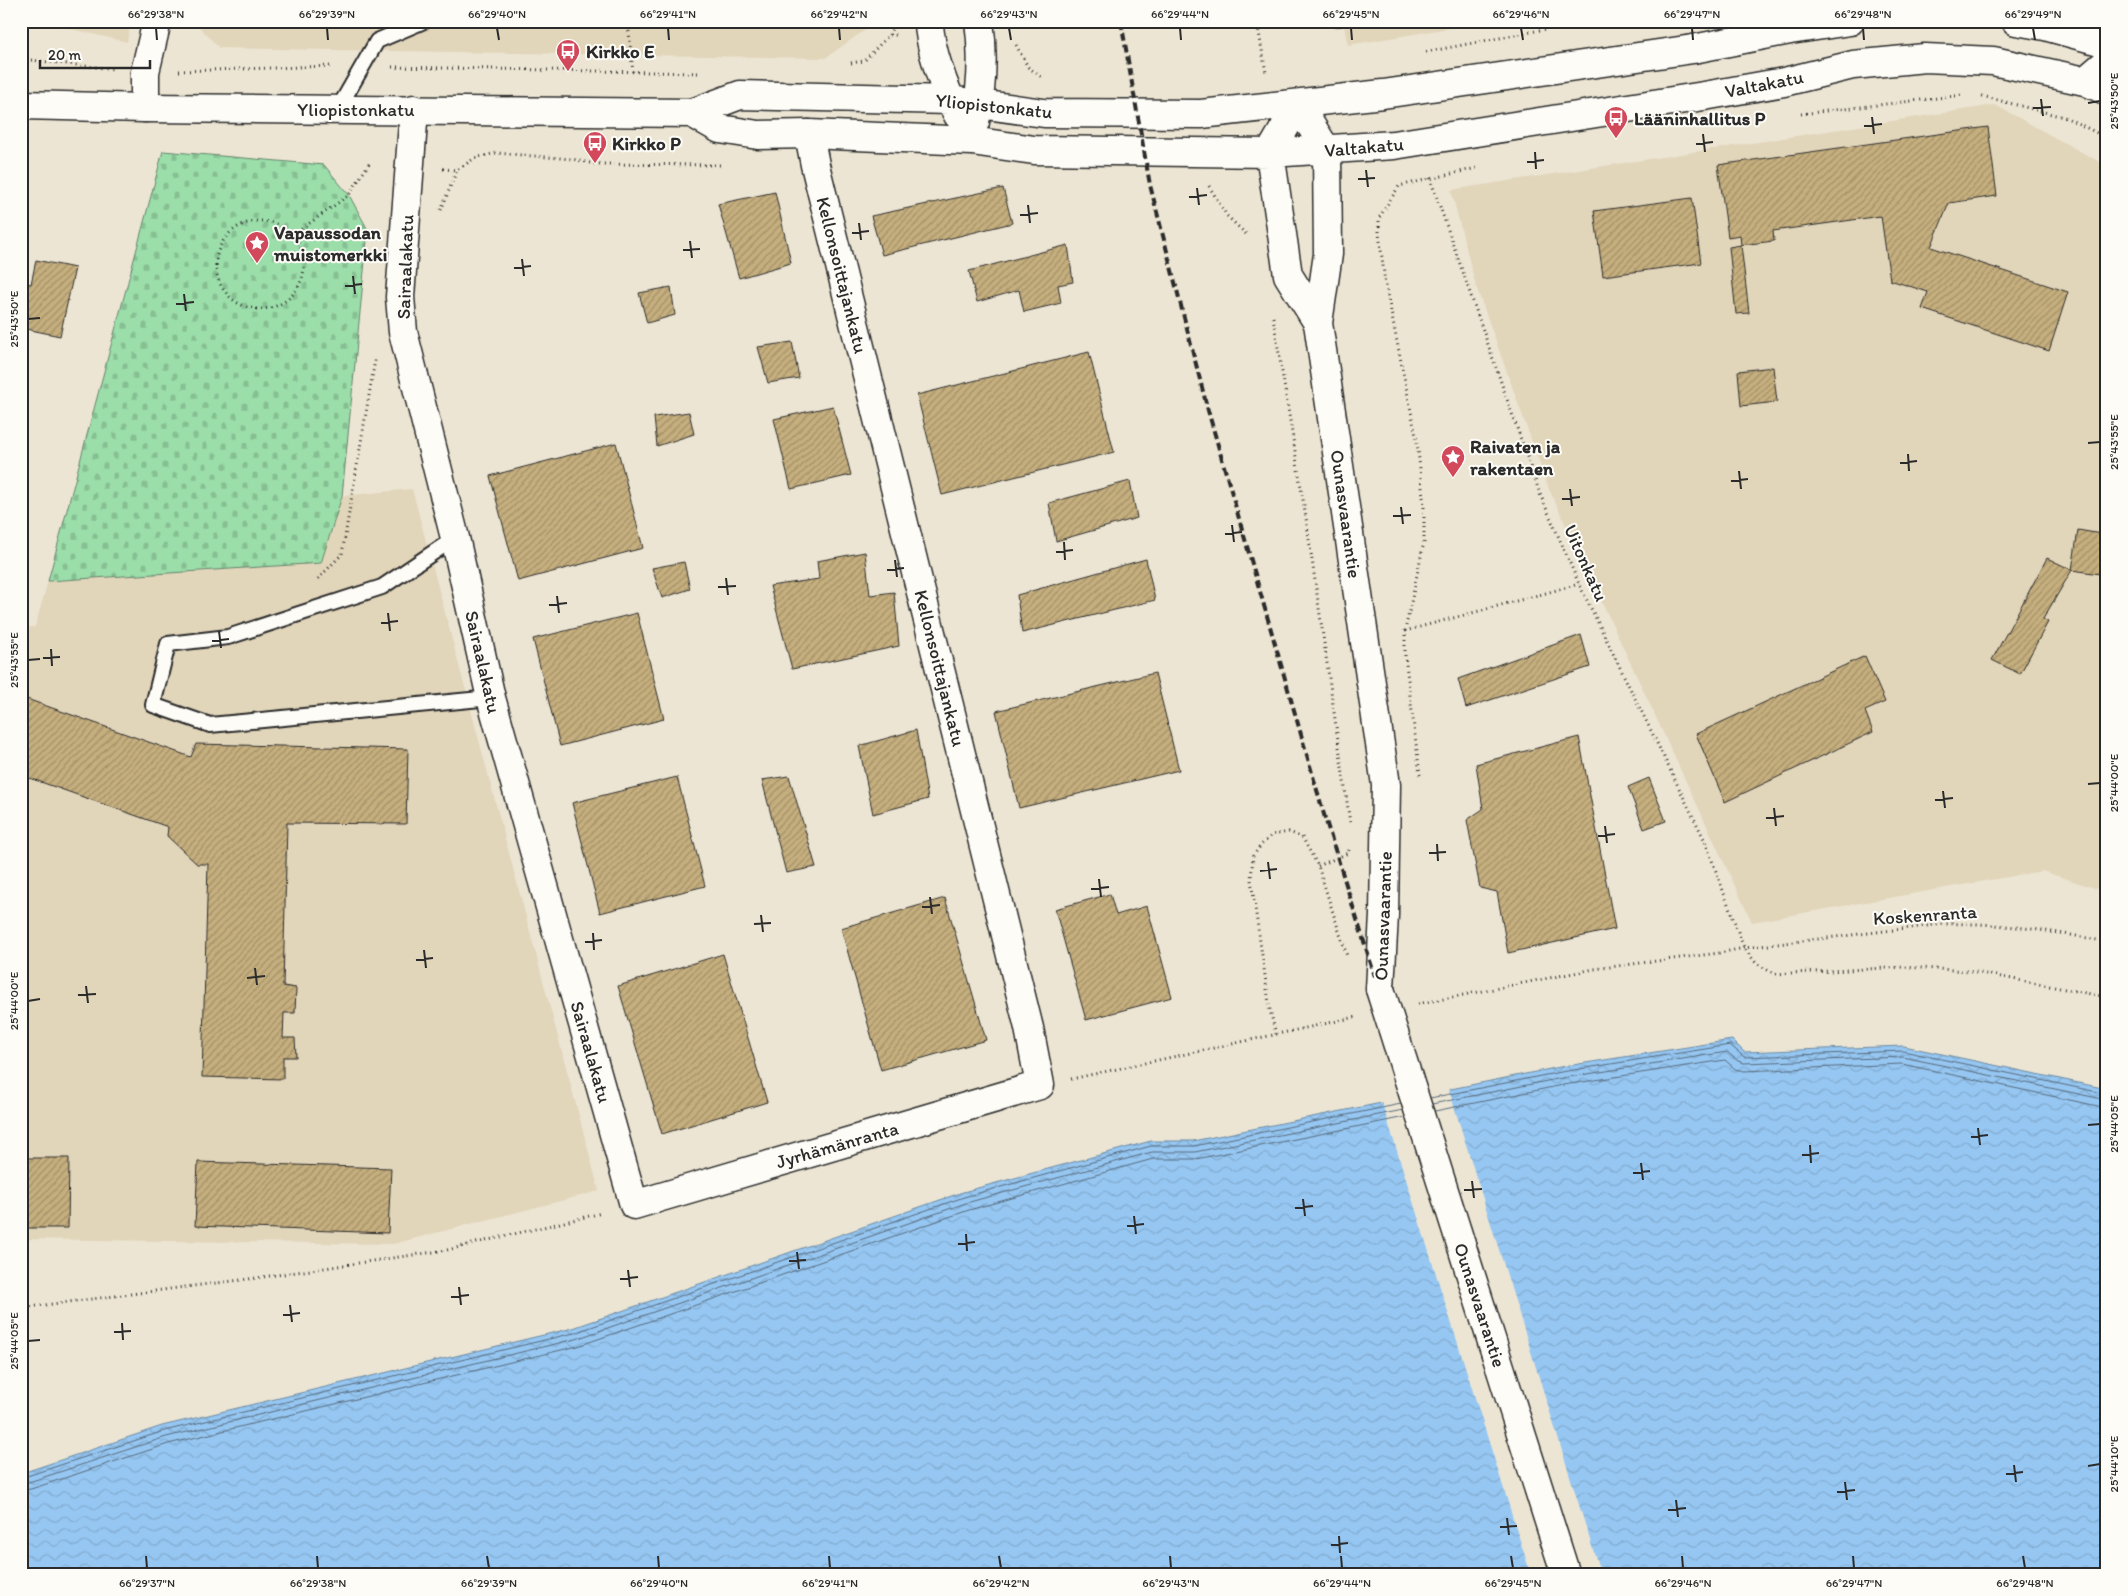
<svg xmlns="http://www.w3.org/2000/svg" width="2128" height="1596" font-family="Itim,sans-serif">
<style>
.built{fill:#e1d5ba}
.cemetery{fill:url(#cemetery-stones);stroke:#63846a}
.water{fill:url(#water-waves);stroke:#6b89a2}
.pier{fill:#ece5d3}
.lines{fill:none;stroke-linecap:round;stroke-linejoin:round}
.shore{stroke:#56697b;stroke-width:1}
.building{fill:url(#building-hatch);stroke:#2b2b2b}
.service-casing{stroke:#2b2b2b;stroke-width:18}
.minor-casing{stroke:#2b2b2b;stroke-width:31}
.tertiary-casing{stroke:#2b2b2b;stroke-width:31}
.path{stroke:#2b2b2b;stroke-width:3;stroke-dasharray:1 4;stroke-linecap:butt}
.service{stroke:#fdfcf7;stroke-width:14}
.minor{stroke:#fdfcf7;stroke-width:28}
.tertiary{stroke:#fdfcf7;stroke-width:28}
.rail{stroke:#2b2b2b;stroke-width:4;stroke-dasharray:8 4;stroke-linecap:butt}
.tertiary-bridge-casing{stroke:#2b2b2b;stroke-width:31;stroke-linecap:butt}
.tertiary-bridge{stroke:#fdfcf7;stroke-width:28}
.ticks{fill:none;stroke:#2b2b2b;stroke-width:2}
.labels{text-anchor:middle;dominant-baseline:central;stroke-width:4;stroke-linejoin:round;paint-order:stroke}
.poi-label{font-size:19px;font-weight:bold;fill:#2b2b2b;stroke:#fdfcf7;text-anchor:start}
.street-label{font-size:19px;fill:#2b2b2b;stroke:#fdfcf7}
.neatline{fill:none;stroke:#2b2b2b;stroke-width:2}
.ticks-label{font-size:12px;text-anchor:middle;fill:#2b2b2b}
</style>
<defs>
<pattern id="cemetery-stones" width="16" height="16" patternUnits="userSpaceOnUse" patternTransform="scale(1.25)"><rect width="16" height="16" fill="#9bdeaa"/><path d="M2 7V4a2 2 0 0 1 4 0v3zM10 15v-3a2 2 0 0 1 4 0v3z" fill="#86bf92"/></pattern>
<pattern id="water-waves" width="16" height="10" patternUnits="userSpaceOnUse" patternTransform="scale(1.25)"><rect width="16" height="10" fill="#96c7f2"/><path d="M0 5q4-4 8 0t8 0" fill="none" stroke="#81abd0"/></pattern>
<pattern id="building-hatch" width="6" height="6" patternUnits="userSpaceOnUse" patternTransform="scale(1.25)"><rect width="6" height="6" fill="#c6af7e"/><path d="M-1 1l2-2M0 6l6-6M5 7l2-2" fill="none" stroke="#a18f67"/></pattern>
</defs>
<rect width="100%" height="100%" fill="#ece5d3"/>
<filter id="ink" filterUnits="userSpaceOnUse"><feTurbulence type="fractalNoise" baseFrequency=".02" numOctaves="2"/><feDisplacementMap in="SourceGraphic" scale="10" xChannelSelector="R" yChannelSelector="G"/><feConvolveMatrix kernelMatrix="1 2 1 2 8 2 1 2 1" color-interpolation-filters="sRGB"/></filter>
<g filter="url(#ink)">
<path class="built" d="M37,21h94l-4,21z
M194,21h684l-53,37 -606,-10z
M1343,21h148l-143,24z
M1995,105l112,61v726l-65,-21 -290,51 -203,-433 -73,-203 -25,-96z
M412,489l187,702 -206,53 -372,-5v-611l14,-1 13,-46 273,-18 21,-67z"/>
<path class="cemetery" d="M163,151l161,14 25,30 19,35 -26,266 -21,67 -273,18z"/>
<path class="water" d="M1732,1040l12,12 160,-6 203,43v486h-2086v-107l4,4 137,-46 411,-98 390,-136 188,-51h42l367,-74z"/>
<path class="pier" d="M1448,1087l153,488h-70l-150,-475z"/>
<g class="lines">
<path class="shore" d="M1430,1098l131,-26 169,-27 14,12 159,-6 204,43
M1432,1104l130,-26 165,-26 11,9 6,2 159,-6 204,43
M1435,1111l128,-26 162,-25 10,9 9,2 158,-7 205,44
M21,1475l6,1 137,-45 410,-98 390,-136 187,-51h43l207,-42
M21,1482h8l137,-45 410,-98 390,-136 186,-51h43l208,-42
M21,1490l10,-1 137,-45 410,-98 391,-136 184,-51h43l209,-42"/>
</g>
<path class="building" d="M1333,21h35v1l-34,5z
M1988,127l9,69 -48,7 -18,44 137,45 -19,59 -127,-42 6,-17 -38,-12 -9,-64 -108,15 1,10 -33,4 -1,-10 -12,2 -10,-72z
M1003,188l9,35 -130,32 -11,-39z
M775,192l16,71 -52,15 -21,-74z
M1692,198l9,65 -98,13 -9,-65z
M1068,245l5,37 -15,3 3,18 -37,9 -5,-22 -42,12 -8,-31z
M1741,245l8,68 -13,1 -7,-67z
M36,260l39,8 -15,68 -39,-8v-46l10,2z
M671,287l4,28 -28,8 -8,-30z
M792,342l7,36 -31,5 -10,-36z
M1089,352l25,100 -172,43 -25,-100z
M1773,367l4,35 -36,4 -3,-35z
M833,406l18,69 -60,14 -17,-70z
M689,412l5,22 -37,12 -3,-29z
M616,443l27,105 -125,33 -28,-105z
M1130,481l7,37 -81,23 -7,-38z
M2078,530l29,5v40l-35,-5z
M865,552l5,43 24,-3 5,54 -107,23 -22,-83 49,-7 -2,-18z
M2047,558l25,12 -29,49 5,3 -28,52 -28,-14z
M1146,559l9,41 -133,33 -5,-38z
M684,562l6,27 -28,9 -10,-30z
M637,613l27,106 -104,27 -27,-107z
M1581,635l9,32 -124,41 -8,-29z
M1865,656l20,46 -20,9 8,21 -148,70 -29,-68z
M1155,673l24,97 -160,38 -23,-97z
M21,697l170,60 5,-13 212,5 -2,75 -119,-1 -4,163 13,2 -1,25h-11l-1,25h12l1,19h-13v22l-81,-2 6,-213h-11l-30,-28 1,-9 -147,-52z
M916,730l12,69 -55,15 -14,-68z
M1579,737l36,192 -107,24 -11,-61 -17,-4 -13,-68 16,-11 -7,-45z
M789,776l27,91 -30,6 -24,-93z
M677,777l28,109 -105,27 -28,-110z
M1649,778l17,43 -22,8 -16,-42z
M1110,894l6,21 31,-9 25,91 -86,23 -31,-111z
M945,898l41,142 -105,30 -40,-142z
M723,954l44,148 -105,32 -44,-148z
M21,1158h48l-1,70h-47z
M198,1162l193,6 -3,65 -193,-7z"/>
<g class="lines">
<g class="service-casing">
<path id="service" d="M338,109l39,-68 47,-20
M455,538l-73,49 -154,50 -60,7 -15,61 57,20 281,-27"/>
</g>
<g class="minor-casing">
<path id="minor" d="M145,108v-36l12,-51
M414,109l-14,188 3,35 52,206 36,160 143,507 406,-120 -11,-57 -214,-863 -6,-31"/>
</g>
<g class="tertiary-casing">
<path id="tertiary" d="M929,21c0,27 16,70 29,94
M2016,21l29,5 62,17
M2085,81l22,-19
M21,105l124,3 547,5 48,-18 210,5 94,13 157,1 182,-20 310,-45 97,-19 60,-9
M1298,105l29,46 1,103 -10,69 68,462 -2,130 -4,74
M1298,105l-28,48 18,122 30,48
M692,113l28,16 38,6 51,-1 163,7 62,9 236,3 124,-8 310,-49 80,-14 69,-17 72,-7 68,3 92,20 22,10
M975,122c7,-34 9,-66 4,-101"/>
</g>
<path class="path" d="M628,21l5,52
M1257,21l9,52
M1979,28l1,-7
M889,35l6,-13
M1016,45l12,22 15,11
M1426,52l162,-31
M21,59l92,10
M851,63l13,-2 25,-26h7
M392,67l309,6
M179,71l154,-5
M1982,96l85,22 40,20
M1801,114l162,-19
M443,169l14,1
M1430,178l110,316 39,90 126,257 39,107 12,15 18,11 130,-7 66,4 137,26
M1209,186l18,30 21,20
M441,210l16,-40 18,-12 21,-5 76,6 23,5 125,1
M216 265a44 44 0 1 1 88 0a44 44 0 1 1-88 0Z
M293,235l56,-40 21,-33
M1273,317l33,201 44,305
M318,579l24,-25 33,-194
M1405,631l174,-47
M1420,775l-15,-119v-25l19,-89v-36l-7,-65 -32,-159 -6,-49v-15l20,-32 78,-18
M1318,866l30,-13 2,-7
M1418,1004l176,-35 125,-16 25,-5 199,-24c55,-2 110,7 164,18
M1276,1034l-6,-24 -19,-130 2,-24 8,-11 11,-10 17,-3 13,5 16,29 29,90
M1071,1079l285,-62
M21,1308l235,-30 191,-28 155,-37"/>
<use href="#service" class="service"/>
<use href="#minor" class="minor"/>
<use href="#tertiary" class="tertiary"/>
<path class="rail" d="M1121,21l29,164 57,222 118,411 239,757"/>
<g class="tertiary-bridge-casing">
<path id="tertiary-bridge" d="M1380,989l186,586"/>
</g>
<use href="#tertiary-bridge" class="tertiary-bridge"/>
</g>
</g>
<path class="ticks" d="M156,28l1,12M327,28l1,12M497,28l2,12M668,28l1,12M839,28l1,12M1009,28l2,12M1180,28l1,12M1351,28l1,12M1521,28l2,12M1692,28l1,12M1863,28l1,12M2033,28l2,12M2041,99l2,17M2088,103l12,-2M2033,108l18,-1M1872,117l2,17M1864,126l18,-2M1703,134l2,18M1696,144l17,-2M1535,152l1,17M1527,162l17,-2M1366,170l2,17M1358,179l17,-1M1197,188l2,17M1189,197l18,-2M1028,205l2,18M1020,215l18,-2M859,223l2,17M852,233l17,-2M690,241l2,17M683,250l17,-1M522,259l2,17M514,268l17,-2M353,276l2,18M345,286l17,-2M184,294l2,17M176,304l18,-2M28,319l12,-1M2088,443l12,-1M1908,454l1,17M1900,463l17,-2M1739,471l2,18M1731,481l17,-2M1570,489l2,17M1562,499l18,-2M1401,507l2,17M1393,516l18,-1M1232,525l2,17M1225,534l17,-2M1064,542l1,18M1056,552l17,-2M895,560l2,17M887,570l17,-2M726,578l2,17M718,587l18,-1M557,596l2,17M549,605l18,-2M388,613l2,18M381,623l17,-2M219,631l2,17M212,641l17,-2M51,649l1,17M43,658l17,-1M28,660l12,-1M2088,784l12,-1M1943,791l2,17M1935,800l18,-2M1774,808l2,18M1766,818l18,-2M1605,826l2,17M1598,836l17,-2M1437,844l1,17M1429,853l17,-1M1268,862l2,17M1260,871l17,-2M1099,879l2,18M1091,889l18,-2M930,897l2,17M922,907l18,-2M761,915l2,17M754,924l17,-1M593,933l1,17M585,942l17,-2M424,950l2,18M416,960l17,-2M255,968l2,17M247,978l18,-2M86,986l2,17M78,995l18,-1M28,1001l12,-2M2088,1125l12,-1M1978,1128l2,17M1971,1137l17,-2M1810,1145l1,18M1802,1155l17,-2M1641,1163l2,17M1633,1173l17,-2M1472,1181l2,17M1464,1190l18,-1M1303,1199l2,17M1295,1208l18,-2M1134,1216l2,18M1127,1226l17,-2M966,1234l1,17M958,1244l17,-2M797,1252l2,17M789,1261l17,-1M628,1270l2,17M620,1279l18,-2M459,1287l2,18M451,1297l18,-2M290,1305l2,17M283,1315l17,-2M122,1323l1,17M114,1332l17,-1M28,1341l12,-1M2014,1465l2,17M2088,1466l12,-2M2006,1474l17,-2M1845,1482l2,18M1837,1492l18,-2M1676,1500l2,17M1668,1510l18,-2M1507,1518l2,17M1500,1527l17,-1M1339,1536l1,17M1331,1545l17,-2M146,1556l1,12M317,1556l1,12M487,1556l2,12M658,1556l1,12M829,1556l1,12M999,1556l2,12M1170,1556l1,12M1341,1556l1,12M1511,1556l2,12M1682,1556l1,12M1853,1556l1,12M2023,1556l2,12"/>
<defs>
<g id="bus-pin" transform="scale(1.25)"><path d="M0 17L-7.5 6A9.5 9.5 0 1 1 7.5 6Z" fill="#d1495b" stroke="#fdfcf7"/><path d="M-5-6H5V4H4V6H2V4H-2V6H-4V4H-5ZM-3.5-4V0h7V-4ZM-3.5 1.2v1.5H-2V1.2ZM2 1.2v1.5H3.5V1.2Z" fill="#fff"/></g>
<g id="sight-pin" transform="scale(1.25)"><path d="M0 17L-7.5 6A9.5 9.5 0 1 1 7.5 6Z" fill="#d1495b" stroke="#fdfcf7"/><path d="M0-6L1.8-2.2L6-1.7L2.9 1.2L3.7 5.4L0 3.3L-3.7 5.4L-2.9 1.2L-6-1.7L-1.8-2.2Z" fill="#fff"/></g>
</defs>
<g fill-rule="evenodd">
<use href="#bus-pin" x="568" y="51"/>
<use href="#bus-pin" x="1616" y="118"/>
<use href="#bus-pin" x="595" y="143"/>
<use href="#sight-pin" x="257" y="243"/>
<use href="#sight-pin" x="1453" y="457"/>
</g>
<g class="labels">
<g class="poi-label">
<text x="586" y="51">Kirkko E</text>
<text x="1634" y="118">Lääninhallitus P</text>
<text x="612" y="143">Kirkko P</text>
<text x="274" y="232">Vapaussodan<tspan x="274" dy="22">muistomerkki</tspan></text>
<text x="1470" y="446">Raivaten ja<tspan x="1470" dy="22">rakentaen</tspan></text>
</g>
<g class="street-label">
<text transform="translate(1764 84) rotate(-11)">Valtakatu</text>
<text transform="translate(994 106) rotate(6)">Yliopistonkatu</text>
<text x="356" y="109">Yliopistonkatu</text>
<text transform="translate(1364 147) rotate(-5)">Valtakatu</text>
<text transform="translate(405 267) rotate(-88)">Sairaalakatu</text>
<text transform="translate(842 275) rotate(76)">Kellonsoittajankatu</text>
<text transform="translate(1346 514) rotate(82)">Ounasvaarantie</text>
<text transform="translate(1586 563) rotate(66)">Uitonkatu</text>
<text transform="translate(483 662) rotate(77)">Sairaalakatu</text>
<text transform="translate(940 668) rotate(76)">Kellonsoittajankatu</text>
<text transform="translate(1925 915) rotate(-4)">Koskenranta</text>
<text transform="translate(1383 916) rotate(-88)">Ounasvaarantie</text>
<text transform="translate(591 1052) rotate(74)">Sairaalakatu</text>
<text transform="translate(837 1145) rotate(-16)">Jyrhämänranta</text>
<text transform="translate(1480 1305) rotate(72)">Ounasvaarantie</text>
</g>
</g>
<rect width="2128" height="1596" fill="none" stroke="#fdfcf7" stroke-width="55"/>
<path d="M40 60v8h110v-8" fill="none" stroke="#2b2b2b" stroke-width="2.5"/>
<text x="48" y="60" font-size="15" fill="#2b2b2b" stroke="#fdfcf7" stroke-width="4" paint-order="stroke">20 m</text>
<rect x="28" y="28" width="2072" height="1540" class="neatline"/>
<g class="ticks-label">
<text x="156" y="18">66°29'38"N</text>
<text x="327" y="18">66°29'39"N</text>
<text x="497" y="18">66°29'40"N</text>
<text x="668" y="18">66°29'41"N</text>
<text x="839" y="18">66°29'42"N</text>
<text x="1009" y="18">66°29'43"N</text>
<text x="1180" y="18">66°29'44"N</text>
<text x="1351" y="18">66°29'45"N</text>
<text x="1521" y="18">66°29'46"N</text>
<text x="1692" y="18">66°29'47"N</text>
<text x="1863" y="18">66°29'48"N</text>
<text x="2033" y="18">66°29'49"N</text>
<text transform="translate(2114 101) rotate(-90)" y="4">25°43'50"E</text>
<text transform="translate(14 319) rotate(-90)" y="4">25°43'50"E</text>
<text transform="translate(2114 442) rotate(-90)" y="4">25°43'55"E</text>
<text transform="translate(14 660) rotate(-90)" y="4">25°43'55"E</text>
<text transform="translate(2114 783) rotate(-90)" y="4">25°44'00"E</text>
<text transform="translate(14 1001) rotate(-90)" y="4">25°44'00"E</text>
<text transform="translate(2114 1124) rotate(-90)" y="4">25°44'05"E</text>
<text transform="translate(14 1341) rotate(-90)" y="4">25°44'05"E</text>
<text transform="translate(2114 1464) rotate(-90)" y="4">25°44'10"E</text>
<text x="147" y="1587">66°29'37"N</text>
<text x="318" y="1587">66°29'38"N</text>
<text x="489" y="1587">66°29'39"N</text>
<text x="659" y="1587">66°29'40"N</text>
<text x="830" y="1587">66°29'41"N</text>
<text x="1001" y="1587">66°29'42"N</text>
<text x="1171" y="1587">66°29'43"N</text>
<text x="1342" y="1587">66°29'44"N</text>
<text x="1513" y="1587">66°29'45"N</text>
<text x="1683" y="1587">66°29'46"N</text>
<text x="1854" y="1587">66°29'47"N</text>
<text x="2025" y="1587">66°29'48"N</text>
</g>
</svg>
